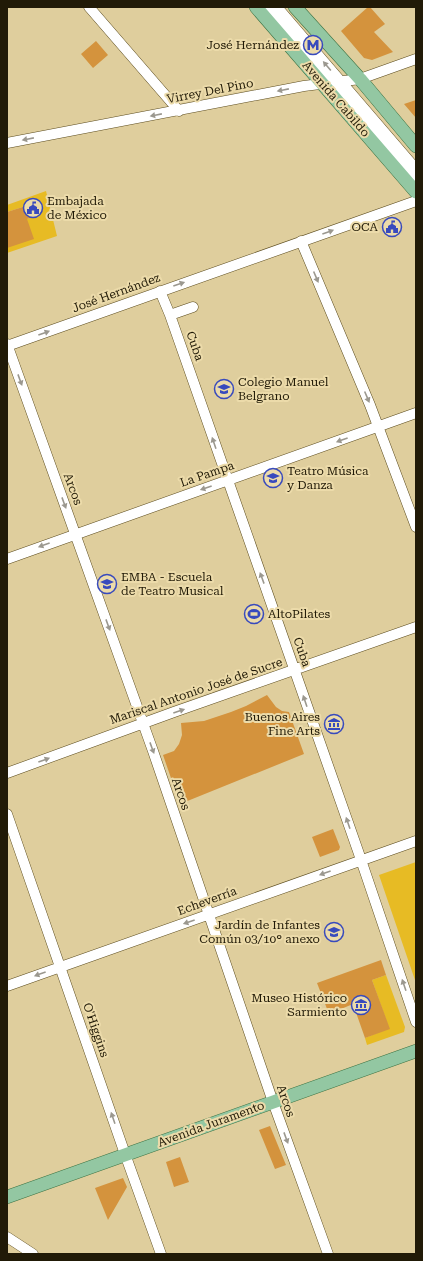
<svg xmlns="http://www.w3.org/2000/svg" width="423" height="1261" font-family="'Roboto Serif',serif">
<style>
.green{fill:#e7bb24}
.building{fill:#d4933d}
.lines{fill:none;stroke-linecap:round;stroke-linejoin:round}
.minor-casing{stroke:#5c4c1e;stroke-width:11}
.major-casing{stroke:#3c7243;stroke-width:14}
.minor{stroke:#fff;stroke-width:10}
.major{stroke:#93c7a2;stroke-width:13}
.oneway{fill:#9b988f}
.labels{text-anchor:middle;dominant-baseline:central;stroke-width:4;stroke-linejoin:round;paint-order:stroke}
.poi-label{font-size:12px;fill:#211a07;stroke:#ecdbaa;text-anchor:end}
.street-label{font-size:12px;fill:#211a07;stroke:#ecdbaa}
</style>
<rect width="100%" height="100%" fill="#dfce9d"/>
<path class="green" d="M46,191l11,45 -50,17v-5l20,-29 6,-2 -4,-12 -22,7v-7z
M416,862v121l-37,-108z
M386,975l19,52 -1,5 -37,13 -2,-7 24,-10 -17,-48z"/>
<path class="building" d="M368,7h2l15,17 -11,8 19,20 -21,8 -8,-2 -23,-27z
M96,41l12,14 -15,13 -12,-14z
M416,100v18l-12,-14z
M29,205l4,12 -6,2 7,20 -27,9v-36z
M267,695l9,12 6,4 7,1 15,42 -124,50 -17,-49 11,-4 5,-7 3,-9 -1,-12 23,-2 27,-9 15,-6z
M333,829l7,18 -1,3 -19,7 -8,-20z
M381,960l5,15 -14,5 18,49 -25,9 -12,-34 -24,10 -12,-31z
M270,1126l16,39 -11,4 -16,-39z
M180,1157l9,25 -15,5 -8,-25z
M123,1178l4,9 -19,33 -13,-32z"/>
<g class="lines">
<g class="minor-casing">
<path id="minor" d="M89,7l90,104
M265,7l151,174
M277,7l139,162
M7,143l297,-57 56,-7 56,-20
M301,241l69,164 46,122
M160,291l10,24 188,536 58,171
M170,315l23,-8
M7,344l146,407 120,351 55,152
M7,346l409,-145
M7,559l409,-146
M7,773l167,-61 242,-85
M7,814l118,340 36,100
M7,986l409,-145
M7,1237l26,17"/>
</g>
<g class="major-casing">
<path id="major" d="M256,7l160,185
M295,7l65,72 56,67
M7,1197l409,-146"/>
</g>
<use href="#minor" class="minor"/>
<use href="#major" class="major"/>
</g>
<defs><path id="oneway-solid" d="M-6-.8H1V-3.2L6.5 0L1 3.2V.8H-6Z"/></defs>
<g class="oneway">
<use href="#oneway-solid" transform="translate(327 66) rotate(-130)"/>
<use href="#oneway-solid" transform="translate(283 90) rotate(169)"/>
<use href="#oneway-solid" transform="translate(156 115) rotate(169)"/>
<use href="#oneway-solid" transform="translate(28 139) rotate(169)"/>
<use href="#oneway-solid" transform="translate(328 232) rotate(-20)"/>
<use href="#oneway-solid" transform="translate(316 277) rotate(67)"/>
<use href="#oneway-solid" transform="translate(179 284) rotate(-19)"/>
<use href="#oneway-solid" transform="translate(44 333) rotate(-20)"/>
<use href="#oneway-solid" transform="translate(20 380) rotate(70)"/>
<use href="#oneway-solid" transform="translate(367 397) rotate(67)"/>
<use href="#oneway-solid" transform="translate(342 440) rotate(160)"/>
<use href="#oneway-solid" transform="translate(214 443) rotate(-109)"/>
<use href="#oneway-solid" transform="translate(206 488) rotate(161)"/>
<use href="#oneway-solid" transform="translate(64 503) rotate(70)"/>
<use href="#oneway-solid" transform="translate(44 545) rotate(160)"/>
<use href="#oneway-solid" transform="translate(262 578) rotate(-110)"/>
<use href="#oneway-solid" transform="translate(108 625) rotate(70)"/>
<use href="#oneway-solid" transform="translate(305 701) rotate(-109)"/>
<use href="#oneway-solid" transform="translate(179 711) rotate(-19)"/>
<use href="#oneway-solid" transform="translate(152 748) rotate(70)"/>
<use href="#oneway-solid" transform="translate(44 760) rotate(-20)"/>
<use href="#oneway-solid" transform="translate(348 823) rotate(-109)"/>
<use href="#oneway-solid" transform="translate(325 873) rotate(160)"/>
<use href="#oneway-solid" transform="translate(189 922) rotate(161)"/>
<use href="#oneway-solid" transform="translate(40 974) rotate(160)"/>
<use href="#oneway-solid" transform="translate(404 985) rotate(-109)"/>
<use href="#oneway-solid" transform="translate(113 1118) rotate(-109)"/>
<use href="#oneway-solid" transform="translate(286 1138) rotate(70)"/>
</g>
<defs>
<g id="metro-ring" transform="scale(1)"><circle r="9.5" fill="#ecdbaa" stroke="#384abd" stroke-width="1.5"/><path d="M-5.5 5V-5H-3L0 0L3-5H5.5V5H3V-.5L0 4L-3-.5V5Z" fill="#384abd"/></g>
<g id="civic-ring" transform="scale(1)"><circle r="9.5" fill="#ecdbaa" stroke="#384abd" stroke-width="1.5"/><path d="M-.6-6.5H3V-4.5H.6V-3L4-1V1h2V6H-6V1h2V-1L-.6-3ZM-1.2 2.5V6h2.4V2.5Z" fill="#384abd"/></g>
<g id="university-ring" transform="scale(1)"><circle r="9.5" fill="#ecdbaa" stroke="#384abd" stroke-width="1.5"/><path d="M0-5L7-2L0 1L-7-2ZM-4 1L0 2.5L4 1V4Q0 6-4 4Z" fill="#384abd"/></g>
<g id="stadium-ring" transform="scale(1)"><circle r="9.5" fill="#ecdbaa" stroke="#384abd" stroke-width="1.5"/><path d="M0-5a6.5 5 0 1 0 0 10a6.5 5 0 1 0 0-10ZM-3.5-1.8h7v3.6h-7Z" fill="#384abd"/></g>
<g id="museum-ring" transform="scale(1)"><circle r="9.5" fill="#ecdbaa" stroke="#384abd" stroke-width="1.5"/><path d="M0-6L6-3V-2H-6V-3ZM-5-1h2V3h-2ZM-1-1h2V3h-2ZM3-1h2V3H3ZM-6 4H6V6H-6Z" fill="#384abd"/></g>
<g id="school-ring" transform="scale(1)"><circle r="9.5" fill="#ecdbaa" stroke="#384abd" stroke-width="1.5"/><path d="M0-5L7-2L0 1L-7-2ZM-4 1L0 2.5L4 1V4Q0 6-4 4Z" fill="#384abd"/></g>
</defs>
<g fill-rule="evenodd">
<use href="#metro-ring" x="313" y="45"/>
<use href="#civic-ring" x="33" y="208"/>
<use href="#civic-ring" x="392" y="227"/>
<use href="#university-ring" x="224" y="389"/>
<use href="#university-ring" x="273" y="478"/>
<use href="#university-ring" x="107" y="584"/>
<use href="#stadium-ring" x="254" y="614"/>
<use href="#museum-ring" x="334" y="724"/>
<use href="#school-ring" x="334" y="932"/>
<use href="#museum-ring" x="361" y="1005"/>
</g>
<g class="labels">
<g class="poi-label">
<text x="299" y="45">José Hernández</text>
<text x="47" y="201" text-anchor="start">Embajada<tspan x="47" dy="14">de México</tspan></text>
<text x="378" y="227">OCA</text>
<text x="238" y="382" text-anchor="start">Colegio Manuel<tspan x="238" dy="14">Belgrano</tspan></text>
<text x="287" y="471" text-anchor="start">Teatro Música<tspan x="287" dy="14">y Danza</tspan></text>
<text x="121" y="577" text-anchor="start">EMBA - Escuela<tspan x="121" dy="14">de Teatro Musical</tspan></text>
<text x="268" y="614" text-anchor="start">AltoPilates</text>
<text x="320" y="717">Buenos Aires<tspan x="320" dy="14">Fine Arts</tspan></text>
<text x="320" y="925">Jardín de Infantes<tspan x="320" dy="14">Común 03/10° anexo</tspan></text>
<text x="347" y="998">Museo Histórico<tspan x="347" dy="14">Sarmiento</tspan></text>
</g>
<g class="street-label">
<text transform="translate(210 91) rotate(-11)">Virrey Del Pino</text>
<text transform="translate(336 99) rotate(49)">Avenida Cabildo</text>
<text transform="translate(116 293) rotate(-20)">José Hernández</text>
<text transform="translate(195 346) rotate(71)">Cuba</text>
<text transform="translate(207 474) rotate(-19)">La Pampa</text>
<text transform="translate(73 489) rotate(70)">Arcos</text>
<text transform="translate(302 652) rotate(71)">Cuba</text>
<text transform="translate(196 691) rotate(-19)">Mariscal Antonio José de Sucre</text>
<text transform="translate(181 794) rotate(71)">Arcos</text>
<text transform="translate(207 901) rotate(-20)">Echeverría</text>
<text transform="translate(96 1030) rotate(71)">O'Higgins</text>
<text transform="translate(286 1101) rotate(71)">Arcos</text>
<text transform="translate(211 1124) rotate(-20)">Avenida Juramento</text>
</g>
</g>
<rect width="423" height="1261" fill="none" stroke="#211a07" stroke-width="16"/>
</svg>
